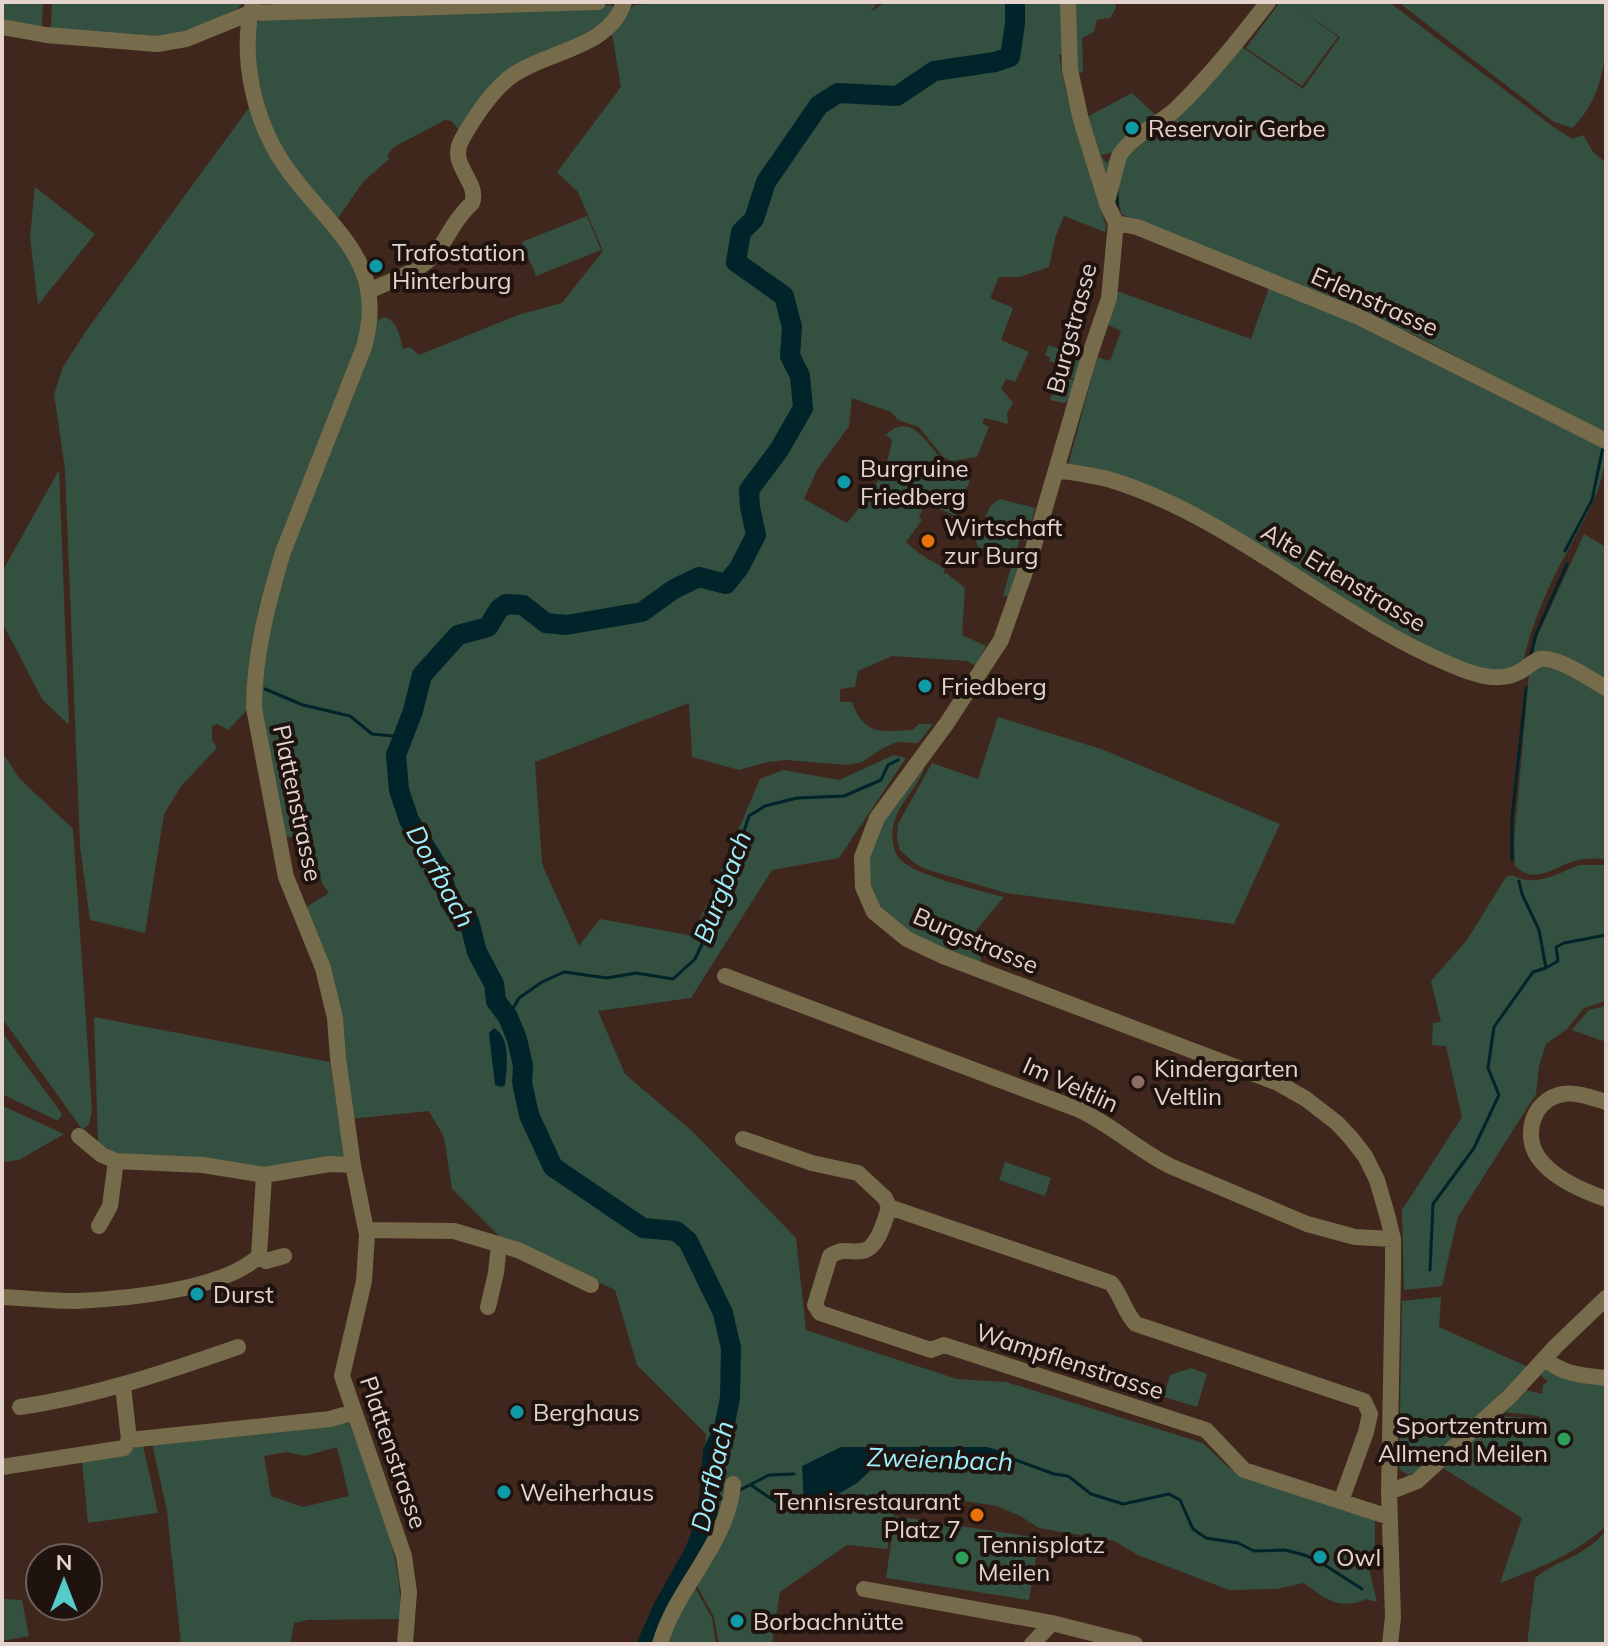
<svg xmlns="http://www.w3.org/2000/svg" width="1608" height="1646" font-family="Mulish,sans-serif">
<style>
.green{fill:#335040;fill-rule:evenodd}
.water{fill:#002429}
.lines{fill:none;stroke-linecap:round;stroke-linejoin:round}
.stream{stroke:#002429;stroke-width:3}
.river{stroke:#002429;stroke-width:20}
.minor{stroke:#766b4a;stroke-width:16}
.culture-dot{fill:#0f9aa8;stroke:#1f130f;stroke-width:3}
.food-dot{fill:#e8710a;stroke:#1f130f;stroke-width:3}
.education-dot{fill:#8d6e63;stroke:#1f130f;stroke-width:3}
.leisure-dot{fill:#2e9e5b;stroke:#1f130f;stroke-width:3}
.labels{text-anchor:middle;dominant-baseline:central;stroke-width:8;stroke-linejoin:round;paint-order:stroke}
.poi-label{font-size:24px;fill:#e5d3cd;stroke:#1f130f;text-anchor:start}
.street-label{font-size:24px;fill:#e5d3cd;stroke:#1f130f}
.water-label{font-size:26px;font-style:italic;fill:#9beef9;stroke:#1f130f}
</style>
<rect width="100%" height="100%" fill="#40271d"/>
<path class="green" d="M2,2h41l-1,23 -4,5 -36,-7z
M52,2h192l-9,9 -63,26 -121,-7z
M678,2h200l-8,10 16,-10h229l1,6 -6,10 -13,2 -3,12 -12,6 1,34 -8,2 -4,-20 -12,1 6,33 41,138 -1,6 -41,-16 -9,22 -6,29 -29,10h-21l-9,21 23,10 -12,32 28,12 -14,30 -9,-3 -5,9 12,15 -6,10 1,11 -23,-6 -3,5 7,4 -12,30 -25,4 -9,-4 -24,-30 -21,-7 -7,-8 -39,-14 -3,28 -32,44 -13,29 43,24c21,-26 40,-49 45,-83l-6,-5c26,-26 43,13 60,29l-3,8 27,8 -14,36 -31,-13 -6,15 3,2 -16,22 14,12 25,15 -2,5 3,-1 19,15 -3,47 24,11 -10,20 -9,-5 -75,-5 -34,15 -3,16 -15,2v13h12c13,35 29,29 61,28l6,-6h14l-15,19 -21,-1 -14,6 -21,14 -14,3 -62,-5 -18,2 -29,8 -47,-13 -3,-54 -154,59 7,102 37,82 21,-27 93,17 67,-157 23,-9 56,10 55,-25 12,3 -67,100 -67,12 -81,128 -93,13 27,63 67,57 104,107 10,92 151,49 49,3 197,61 26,25 56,23 90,28v38l-10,-5 12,50 -11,-3c-26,12 -41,0 -62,-16l-27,6 -48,1 -91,-35 -24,-14 -75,-13 -19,-12 -23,-10 -33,-5 -43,2 -27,11 -7,35 -40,-4 -67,47 -8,52h-53l-5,-27 -17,-31 9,-152 -69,-69 -22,-75 -117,-55 -46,-46 -8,-52 -15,-26 -79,8 -47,-210 26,-16 -7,-10 -11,-43 -28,-4 -23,-131 3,-46 23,-102 92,-237 7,-3c13,5 15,20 18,32l7,-2 9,8 99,-40 44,-12 41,-52 -25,-59 -21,-20 64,-85 -10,-59 23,-23z
M1280,2h109l163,124 20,13 11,-4 10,17 13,11v272l-189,-99 -296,-122 -3,-21 3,-21 6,-16 69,-58 46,-51 61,42 37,-52 -42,-29 40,29 -36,49 -56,-38z
M1398,2h208c0,49 2,88 -33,126l-19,-6z
M611,5l3,3 -2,10 -64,37 -88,76 -9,-10 -6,-1 -51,27 -7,9 2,3 -26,23 -25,36 -50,-53 -17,-33 -17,-71 2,-38 5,-3z
M1132,93l28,26 -20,10 -5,-2c-7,11 -20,29 -35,28l7,8 5,-8 -5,29 -22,-66z
M251,105l93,140 19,46 -3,52 -83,209 -29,157 -20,21 -11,-6 -5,2v14l5,8 -35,37 -18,29 -19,119 -55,-13 -10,-74 -15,-377 -11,-75 9,-27 23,-36z
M35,187l60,47 -57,71 -8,-68z
M587,216l14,34 -65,26 -14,-34z
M1270,285l89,38 247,123c0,41 -22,73 -40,108 -18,32 -38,79 -44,114l-14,7 -58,-13 -240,-140 -142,-56 29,-109 13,4 11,-30 -15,-7 8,-34 137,49z
M1049,345l30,12 3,-8 3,1 -9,29 -14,-3 13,5 -6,19 -5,3 -14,-3 8,-25h2l1,-10 -12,-4 1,-4 -5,-2z
M59,470l10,255 -27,-26 -40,-77v-50z
M1000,499l35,9 -9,33 -6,-1 -4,11 7,3 -14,43 -6,-1 10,-36 -35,-13 -2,-6 14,-35z
M1584,534l22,13v139l-74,-27 5,-22z
M1540,662l66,29v168c-10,-1 -22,-1 -32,2 -21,7 -40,24 -59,5l-1,-25 15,-167z
M998,717l106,33 176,74 -46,100 -228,-31 -81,-24 -12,-7 -13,-12 -3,-11 1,-15 34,-61 46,16z
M2,752l18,27 53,50 19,282 -3,14 -7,4 -80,-111z
M926,762c-5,23 -26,38 -32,61 -3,11 -2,26 5,35 13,17 83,33 105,39l-27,32 4,34c-50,-19 -133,-46 -109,-117 10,-31 35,-58 54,-84z
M1579,865h27v136l-22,7 -17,21 -21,15 -7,22 -3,28 -78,123 -16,69 -38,4 -2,-80 60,-93 -16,-71 -14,-1 1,-22 8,-1 -10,-41 36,-41 39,-63 6,-2c23,13 44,-1 67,-10z
M1606,1006v36l-34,-12 17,-20z
M94,1017l236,45 15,95 -85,13 -145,-16 -17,-12z
M2,1032l60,82 -4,7 -56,-27z
M2,1105l1,1 61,28 -45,26 -17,2z
M1005,1162l46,16 -6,18 -46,-16z
M1441,1297l-2,30 89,40 -107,103 -13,5 -9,-6 3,-168z
M1191,1368l16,6 -10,33 -33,-10 6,-22z
M1544,1370l62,12v144c-32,29 -67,42 -106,57l22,-65 -79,-50 56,-52 40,3v-3l-36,-4 22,-22 17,4 1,-9 5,-4 -8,-6z
M349,1422c22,63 55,129 51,197l-92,1 -14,3 -4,21h-109l-14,-133 -15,-68zM337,1447l12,49 -46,11 -32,-11 -7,-40 22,-4 19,4z
M143,1445l15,68 -70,10 -6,-61z
M895,1516l144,22 -10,62 -143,-22z
M1606,1531v113h-79l8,-66c23,-19 48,-20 71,-47z
M693,1584l19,34 4,26h-52z
M4,1599l18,1 7,36 -27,5z"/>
<path class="water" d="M494,1028c17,9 13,40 11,57l-4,2 -6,-2 -6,-52z
M841,1447h146l14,4 7,5 -58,6 -32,-1 -34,5 -12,3 -15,14 -32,19 -21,2 -2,-38z"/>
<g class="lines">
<path class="stream" d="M1117,207v-16
M1565,551l27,-51 11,-53
M1530,657l6,-23 31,-70
M265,689l38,16 47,11 22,18 31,3
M1512,860v-42l14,-130
M1519,881l3,13 17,36 7,38
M508,1017l11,-19 23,-16 22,-10 43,6 29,-5 37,6 22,-20 21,-45 33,-98 16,-10 32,-8 47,-2 37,-16 7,-15 10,-5
M1430,1270l3,-66 41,-56 25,-53 -11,-27 6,-41 39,-55 13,-4 12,-7 -2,-14 8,-4 42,-8
M1005,1456l49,18 14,2 23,18 32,10 46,-10 11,6 13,29 13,9 32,5 16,8 31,-1 19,5 13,5 45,29
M751,1485l28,19h25
M738,1491l31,-16 25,-1
M709,1503l14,-5"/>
<path class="river" d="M647,1644l16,-36 31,-55 13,-33 6,-68 11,-24 6,-30 1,-50 -8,-35 -35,-72 -12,-10 -33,-3 -90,-61 -24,-52 -7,-33 1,-16 -6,-27 -9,-22 -12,-16 -2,-17 -17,-32 -8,-31 -19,-19 -10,-31 -31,-51 -10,-30 -3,-35 17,-44 9,-36 36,-40 30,-8 11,-18 7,-5 17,1 23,18 20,2 76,-13 32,-23 25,-12 27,7 13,-16 17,-33 -6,-28 -1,-17 30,-40 24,-42 -3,-32 -10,-20 2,-29 -8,-31 -48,-34 5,-30 13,-13 12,-37 53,-77 19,-12 59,3 37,-25 61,-9 15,-5 5,-33v-22"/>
<path class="minor" d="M253,2c-14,54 1,119 32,164 43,62 104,93 79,181l-81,205c-15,51 -29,102 -29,156l32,169 37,91 12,50 3,40 15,107 14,70 -3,46 -22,95 62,180 5,36 -4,52
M1068,2l2,68 11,50 26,84 9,19 -7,75 -20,59 -57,195 -31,88 -54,83 -70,95 -15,39 1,30 11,25 33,27 36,17 335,127 28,16 31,24 14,15 14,18 12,24 11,38 5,21v32l-4,221 4,125 -3,27
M2,27l44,8 111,9 29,-5 64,-26 348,-11
M1107,202l12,-46c13,-21 40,-31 58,-48 33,-32 63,-70 91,-106
M1116,223l21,4 222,90 247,124
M368,291c23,-10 56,-21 71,-42 11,-17 18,-32 33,-46 8,-22 -25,-38 -10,-64 12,-21 31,-50 51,-64 34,-24 97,-27 111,-73
M1057,470c18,3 36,5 54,10 119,36 222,135 338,184 21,9 48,20 70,8 6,-3 14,-11 21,-13 17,-3 50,20 66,29
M725,976l355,134c33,16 58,40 90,56l137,58 48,13 38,2
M1606,1102c-13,-4 -29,-10 -43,-8 -29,5 -41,39 -25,63 14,21 45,34 68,42
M79,1136l23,19 14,6 87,4 61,10 65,-11 24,1
M743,1139l69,24 46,10 27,25 4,9 222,76c11,13 13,29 25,41l228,77 6,13 -4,18 -25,69
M889,1207c-4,13 -11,42 -27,44 -15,2 -16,-4 -32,5l-15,49 5,8 111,37 13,-5 262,85 38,40 145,47
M99,1226l11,-20 6,-45
M366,1230l88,1 64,19 73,35
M259,1256l7,5 18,-5
M2,1297c25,1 49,4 74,4 49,-2 147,-11 183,-45l5,-81
M488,1307l8,-34 3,-29
M1544,1359c22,16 36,16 62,19
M123,1386l6,54
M20,1407c76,-11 146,-35 218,-60
M2,1467l122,-19 5,-8 201,-21 24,-7
M1389,1492l28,-11 94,-86 45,-49 50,-48
M864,1589l188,34 83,21
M660,1644c16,-57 68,-100 73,-160
M1032,1644l20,-21"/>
</g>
<g class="culture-dot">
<circle cx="1132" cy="128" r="8"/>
<circle cx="376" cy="266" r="8"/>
<circle cx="844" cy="482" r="8"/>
<circle cx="925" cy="686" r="8"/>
<circle cx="197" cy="1294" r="8"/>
<circle cx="517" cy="1412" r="8"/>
<circle cx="504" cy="1492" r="8"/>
<circle cx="1320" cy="1557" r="8"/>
<circle cx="737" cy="1621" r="8"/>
</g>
<g class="food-dot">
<circle cx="928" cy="541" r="8"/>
<circle cx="977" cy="1515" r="8"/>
</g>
<circle class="education-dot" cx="1138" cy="1082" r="8"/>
<g class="leisure-dot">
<circle cx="1564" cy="1439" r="8"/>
<circle cx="962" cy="1558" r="8"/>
</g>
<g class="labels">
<g class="poi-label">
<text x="1148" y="128">Reservoir Gerbe</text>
<text x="392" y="252">Trafostation<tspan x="392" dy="28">Hinterburg</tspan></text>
<text x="860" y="468">Burgruine<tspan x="860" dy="28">Friedberg</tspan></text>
<text x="944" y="527">Wirtschaft<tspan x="944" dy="28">zur Burg</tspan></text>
<text x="941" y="686">Friedberg</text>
<text x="1154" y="1068">Kindergarten<tspan x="1154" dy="28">Veltlin</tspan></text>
<text x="213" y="1294">Durst</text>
<text x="533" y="1412">Berghaus</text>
<text x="1548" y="1425" text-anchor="end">Sportzentrum<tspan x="1548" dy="28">Allmend Meilen</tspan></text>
<text x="520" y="1492">Weiherhaus</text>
<text x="961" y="1501" text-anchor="end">Tennisrestaurant<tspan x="961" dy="28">Platz 7</tspan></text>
<text x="978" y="1544">Tennisplatz<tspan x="978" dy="28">Meilen</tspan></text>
<text x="1336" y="1557">Owl</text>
<text x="753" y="1621">Borbachnütte</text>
</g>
<g class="street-label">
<text transform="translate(1375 301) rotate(24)">Erlenstrasse</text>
<text transform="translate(1071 328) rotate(-75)">Burgstrasse</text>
<text transform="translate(1344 577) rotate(31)">Alte Erlenstrasse</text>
<text transform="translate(298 803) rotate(78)">Plattenstrasse</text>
<text transform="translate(976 940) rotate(23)">Burgstrasse</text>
<text transform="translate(1071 1084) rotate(24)">Im Veltlin</text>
<text transform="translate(1070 1361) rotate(18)">Wampflenstrasse</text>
<text transform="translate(394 1452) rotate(71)">Plattenstrasse</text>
</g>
<g class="water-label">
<text transform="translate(441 876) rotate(61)">Dorfbach</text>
<text transform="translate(722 887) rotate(-69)">Burgbach</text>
<text transform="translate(940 1459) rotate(2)">Zweienbach</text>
<text transform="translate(712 1476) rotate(-77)">Dorfbach</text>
</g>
</g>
<rect width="1608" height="1646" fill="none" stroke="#e5d3cd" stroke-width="8"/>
<g transform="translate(64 1582)"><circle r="38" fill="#1f130f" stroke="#6e605b" stroke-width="2"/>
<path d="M0-6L14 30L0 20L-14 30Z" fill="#54cdc8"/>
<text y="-12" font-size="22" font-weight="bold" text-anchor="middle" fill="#e5d3cd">N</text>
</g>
</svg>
